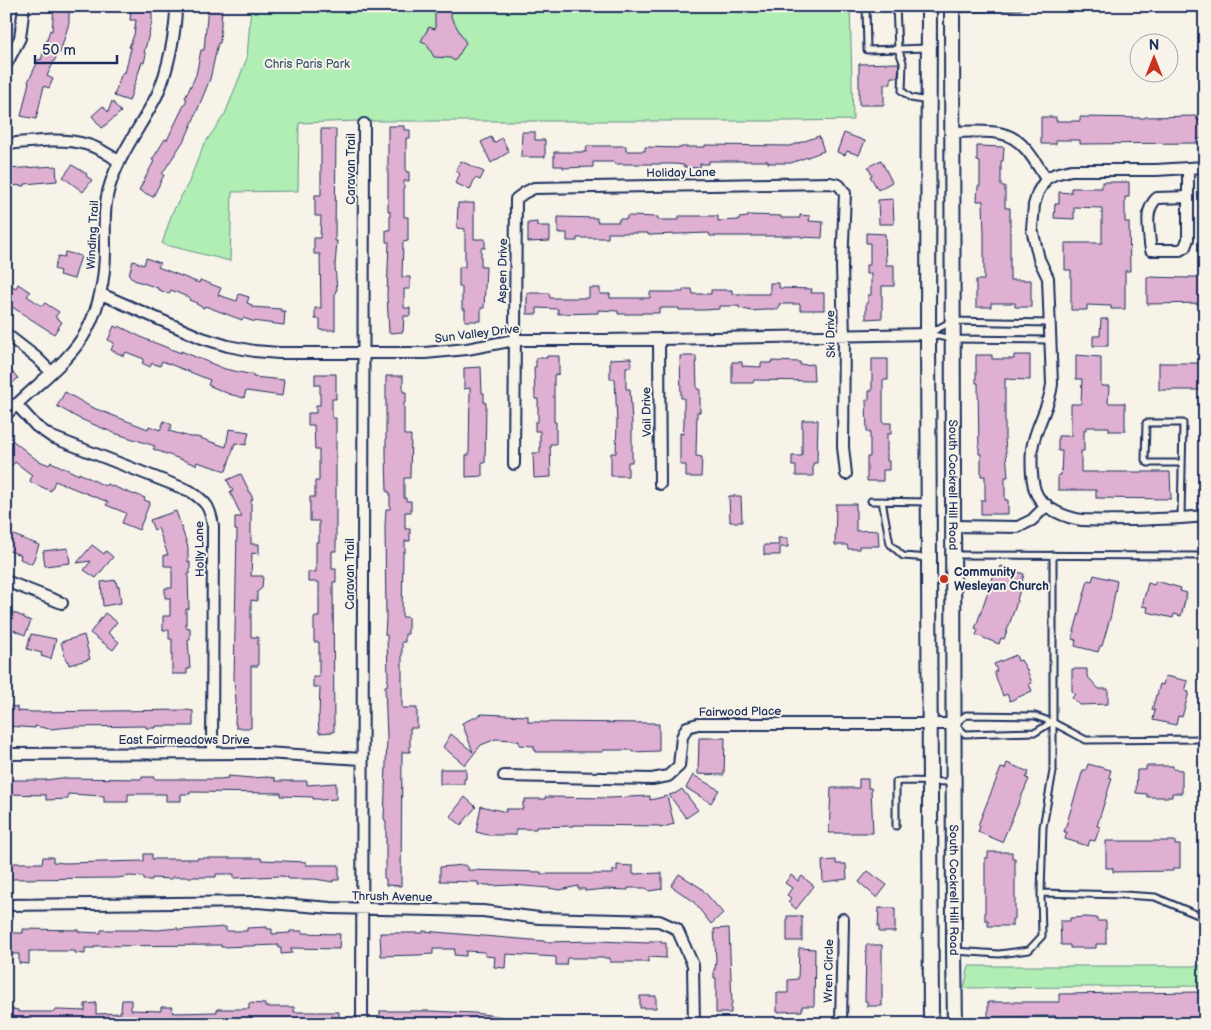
<svg xmlns="http://www.w3.org/2000/svg" width="1211" height="1030" font-family="'Balsamiq Sans',sans-serif">
<style>
.green{fill:#b0eeb4;stroke:#668e89}
.building{fill:#dfb0d1;stroke:#1b2f5e}
.lines{fill:none;stroke-linecap:round;stroke-linejoin:round}
.lane-casing{stroke:#1b2f5e;stroke-width:9}
.street-casing{stroke:#1b2f5e;stroke-width:14}
.secondary-casing{stroke:#1b2f5e;stroke-width:18}
.lane{stroke:#f7f3e8;stroke-width:5}
.street{stroke:#f7f3e8;stroke-width:10}
.secondary{stroke:#f7f3e8;stroke-width:14}
.poi-dot{fill:#c8321e;stroke:#f7f3e8;stroke-width:2}
.labels{text-anchor:middle;dominant-baseline:central;stroke-width:4;stroke-linejoin:round;paint-order:stroke}
.park-label{font-size:12px;fill:#39556f;stroke:#f7f3e8}
.street-label{font-size:12px;fill:#1b2f5e;stroke:#f7f3e8}
.poi-label{font-size:12px;font-weight:bold;fill:#1b2f5e;stroke:#f7f3e8;text-anchor:start}
</style>
<rect width="100%" height="100%" fill="#f7f3e8"/>
<filter id="ink" filterUnits="userSpaceOnUse"><feTurbulence type="fractalNoise" baseFrequency=".02" numOctaves="2"/><feDisplacementMap in="SourceGraphic" scale="10" xChannelSelector="R" yChannelSelector="G"/><feConvolveMatrix kernelMatrix="1 2 1 2 8 2 1 2 1" color-interpolation-filters="sRGB"/></filter>
<g filter="url(#ink)">
<path class="green" d="M251,6h599l3,114 -62,1h-433l-59,2 -1,68 -66,1 -2,69 -68,-17 10,-31 16,-29 15,-38 22,-32 22,-56z
M969,966h236v20l-241,2z"/>
<path class="building" d="M54,6h15v17l-9,30h-2l-11,23 6,3 -4,9 -5,-2 -8,33 -15,-3 8,-34h-1l11,-23 2,1 9,-30 2,1z
M208,6h14l-2,37h-2l-8,36 -17,42 -7,16 -24,37 2,1 -11,22 -14,-7 15,-29 -2,-1 13,-21 2,1 20,-41 -2,-1 11,-23 5,-25h3z
M435,6h16v11l15,26 -11,18 -5,-3 -16,-1 -8,-14 -5,-2 8,-14 6,2z
M131,10l21,2v10l-8,31 2,1 -2,9 -2,-1 -13,39 -15,-5 7,-21 2,-3 2,1 6,-25 -2,-1 5,-12 2,-15h-6z
M899,63l-1,14h-7v7h-7v21h-25v-41z
M112,101l9,11 -19,16 -10,-12 11,-10 5,6z
M1197,116v4h8v19h-8v4l-117,1v-4h-24v4h-15v-27h15v4h24v-4l65,1v-1z
M388,126h16v4h6v8h-4v34h3v9h-5v36h4v24l-5,1 -1,35h8v12h-6v19h6v8h-6l-1,16 -14,1 -2,-38 2,-53h-3v-12h4v-19h-2z
M321,129h15l-1,112h2l-2,25 2,24h-1l-1,5v35h-15v-11h-5v-11h6l-1,-54h-6v-16h6l1,-22h-6v-21h6z
M522,132h13v8h10v17h-24z
M844,133l21,8 -6,14 -12,-4 -2,4 -8,-3z
M819,136l5,15 -33,12h-23v-2h-59v3h-9v4l-16,-1v-2l-9,-1h-60v-2h-22v5l-30,1v-2h-9v-14h32l1,-6h39v5h19v-4l36,1v-1h24v-2l85,1z
M491,137l3,6 8,-5 7,14 -18,11 -10,-21z
M977,146l27,1 -1,14h-2v25h4v22h5v72h21v27h-16v-4h-24v4h-15v-27h8v-45l-1,-34h-6l1,-15h2v-24l-3,-1z
M881,160l11,22 -14,8 -8,-14 2,-1 -4,-8z
M461,161l23,11 -4,8 -5,-2 -5,12 -15,-7 5,-9 -4,-3z
M72,165l15,9 -1,2 6,4 -9,12 -20,-15z
M56,166l1,15 -32,3v2l-19,-1v-16z
M1102,182h27v15h-4v25h4l1,49h-5v38h-14v-3l-24,-1v5h-16v-40h-6v-27h37v-35l-28,-1v12l-20,-1 1,-14h4v-12l12,1v-5h31z
M893,199l1,25h-15l-1,-24z
M458,203h16v36h11v9h-4v19h5l-2,41h-3v13h-16v-12h-3v-22h-3v-20h6v-38l-8,-1z
M748,215l33,1v2h19v-3l10,1 -1,5 14,1 -1,16 -21,-1v-1h-91l-1,-3 -61,2v-2h-40v5h-31v3h-10v-8h-9v-16l39,1v4h22v-3h8v-3l31,1v3h21v-4h39v5l21,-1v-2l9,-1z
M537,222v4h13v15l-22,1v-19z
M866,233l19,1 1,31h8v21h-12v32l-16,1v-16h2v-8h3v-21h-5v-9h4v-22h-4z
M65,252l16,4 -7,23 -15,-4 1,-4 -6,-2 4,-13 6,1z
M146,258l14,5 -2,4 41,16 1,-3 21,8 -3,7 19,6 2,-7 10,3 -2,6 5,2 -1,2 30,2v2h4l-1,14 -32,-4 -9,-3 -1,2 -37,-14 -1,2 -8,-4 1,-1 -8,-3 1,-2 -19,-8 -2,4 -12,-5 1,-1 -24,-8 -5,-5 4,-14 11,4z
M1147,277l42,1v-1h16v26l-58,1z
M6,283l10,5 2,-4 12,8 -3,4 15,10 3,-3 14,9 -4,5 7,5 -8,12 -48,-31z
M770,283h9v5l33,1 -1,4h13v17h-24v-6h-21v5h-16v1l-11,1 -13,-3v-2h-20v3l-16,1h-24v-2h-20v5h-17v1h-24v-3l-20,-1v3l-40,1v-5l-21,-1v6h-10v-21h22l1,5h39v-10h11v6h10v4h40v-6h33v-3h9l1,5h18v-4h21v4h38z
M1101,319h7v27h-15v-10h7z
M114,326l4,2 1,-2 26,13 36,14v-2l44,18 28,6v2l31,3 -2,16 -36,-5 -2,7 -15,-4 -21,-9 2,-5 -48,-19 -2,5 -8,-3 -2,4 -8,-4 2,-4 -18,-7 -2,4 -13,-6 3,-7 -6,-3z
M976,355h16v4h22v-4h16v25l-25,-1v60l3,38h-3v23h3v14h-27v-14h4v-24h-4v-22h-2l-1,-71h-2z
M1076,355l25,2v29h8l-1,17h17v28h-16v-4h-23v3h-2v21h-3v21h89l1,27 -75,-1v-8h-38v-15h3l1,-24h-4v-15h13v-32h10l1,-25h-6z
M547,356h12v18l-5,1v47h2v22h-6l1,33 -17,1 -1,-25h7v-22h-5v-9h3v-23h-3l-1,-32h2v-9h11z
M680,356h16l1,33h3v23h-3l-1,44 6,1 -1,20h-15v-12h-6v-32l3,1 1,-10v-26h-3z
M631,358v9h-5v22h4l2,33v40h-4v14h-17v-23h5l1,-31 -2,-43h-5v-20z
M872,359h16v21h-5v43h8v11h-4v27h2v9h-6v11h-16v-24h3v-25h-3l-1,-32h3v-9h3z
M771,361l29,1v3l13,-1 1,17 -60,-1 -1,3h-21v-21h10v4l19,1v-4h10z
M1159,363h46v27h-46z
M6,365l12,13 -12,12z
M481,367l1,26h2v10h2l-1,60h-3v13l-16,1v-22h3l1,-67 -6,1v-21z
M315,374h21v25h-4v19h4v133h-4v18h4v13h-3l1,150 -15,1 -1,-17h1l1,-29h-7v-10h6v-35h-5v-25h5v-35h-11v-10h8v-30h3v-21h-9v-24h5v-16h4v-31h-4l-1,-25h-6v-12h8v-8h4v-20h-5z
M386,376h17v16h3v10h-2v33h7l-1,43h-6v20h2v3h5v11h-6v17h5v12h-5v11h-2l-1,65h6v17h-3v8h-3v66h15v20h-7v24h-8l-1,134 -15,-1v-6l-2,-1v-9h2v-46l-2,-5 3,-80 -2,-52h2l1,-8 -1,-43h-2l1,-17 -1,-92 1,-17h4v-17h-3l-1,-36z
M65,392l26,15 57,22 1,-3 11,4 4,-9 8,4 -3,6 21,6h7l29,10 3,-18 20,3 -3,13 -11,-2 -9,28 -29,-9 -1,3 -43,-16 2,-3 -41,-13 -36,-15 -21,-12z
M802,420h16l-1,43h-4v13h-17v-10h-4v-10h10z
M12,440l25,20 12,5 2,-3 28,13v-2l26,13 2,-2 28,11v-1l10,4 -1,2 6,2 -11,28 -17,-7 4,-10 -20,-8 2,-3 -53,-21 -4,10 -21,-9 2,-7 -17,-13 -9,11v-24z
M241,474l12,25 -2,1v44h8v10l-7,-1 -1,23h12l-1,12 -5,4v9l-6,-1v37h7v29h-7v62h-15v-4h-1l1,-24 -2,-20 3,-150h-2v-13h7l-12,-25 3,-1 -6,-11z
M729,496h12l1,26h-12z
M836,504h20v27l22,-1 1,16h-20v3h-11l-1,-4h-12z
M176,511l12,36v15h2v12h-2l1,35h-3v18l4,1v12h-2l2,29h-3v5h-15v-35h-3v-9h-6v-14h7v-18h-5v-10h7v-22h-8v-11h4l-10,-27 -4,2 -4,-10z
M6,532l33,13 -7,19 -12,-5 1,-4 -15,-5z
M778,538h10v9h-8v8h-16v-10h15z
M92,545l12,9 2,-3 7,6 -17,21 -12,-8 7,-9 -14,2z
M68,548l2,15 -25,3 -2,-15z
M1001,566l23,8 -9,34 -11,31 -3,-1 -2,6 -23,-9 2,-5 -3,-1 20,-58 4,1z
M1094,575l23,6 -6,34 -9,31h-2l-2,6 -23,-6 1,-6 -4,-1 16,-59 4,1z
M116,580l1,7 2,-1 2,17 -18,3 -2,-24z
M1156,581l25,7 -1,3 7,2 -6,23 -7,-2 -1,4 -26,-6 1,-5 -6,-1 6,-23 6,2z
M9,611l15,6v1l7,3 -6,14 -19,-8v-9z
M105,613l12,9 -9,11 11,9 -6,8 -23,-17z
M31,634l25,5 -5,20 -10,-3 1,-3 -15,-4z
M84,635l6,24 -21,6 -1,-4h-2l-5,-19z
M1016,655l2,6 3,-1 6,10 5,13 -3,1 3,7 -22,10 -3,-7 -4,2 -9,-24 3,-1 -3,-7z
M1072,669h15v7l12,13h9v15l-28,1 -8,-7 3,-4 -3,-3z
M1165,676l23,5 -3,10 4,1 -7,25 -4,-1 -2,9 -23,-5 2,-10h-3l4,-15h1l3,-11 3,1z
M8,706l9,1v4l16,1 154,-2 6,1v15h-37v2h-10v-2l-75,1 -21,2 -15,-3v2l-29,-2v-14h2z
M482,714l46,2v6l126,1v1h5v27l-27,1v-2h-29v2h-67v-2h-2v-4l-15,-1v-4h-5v-1l-18,-1 -15,6 -16,20 -22,-18 8,-13 22,18 -11,-29z
M699,738h26l-1,37 -26,-1z
M1007,763l22,9 -3,6 3,1 -27,63 -24,-10 2,-6 -2,-1 23,-57 4,1z
M1088,764l23,6 -2,7 3,1 -15,48 3,1 -5,14 -5,-1 -2,6 -23,-7 2,-7h-3l19,-62h3z
M1146,766h27v3l9,1v23h-10v4h-25v-3l-11,-1 1,-23h9z
M440,769h26v10h-2v5h-24z
M693,775l26,15 -8,13 -25,-15z
M228,776l24,2 15,-1 8,1v3h32v4l29,-2v16l-16,1v-1h-7v-2l-32,-1v-3l-91,-1v2h-9v7h-15v-7h-38v8h-24v-6l-36,-2v5l-22,1v-5l-40,-1v-14h39l16,-2 81,1v-2h12v2h66l8,-1z
M859,779h9v9h3l2,45h-44l2,-45h28z
M682,789l16,21 -12,8 -17,-23 7,-2z
M650,796v4l17,-4 7,28 -14,4v-2l-87,-1v1l-37,1v2h-20v6h-28l-12,-3 5,-26 25,6v-3h17v-7h2v-3h20v-2h5l60,1z
M465,797l11,10 -15,18 -11,-9z
M1106,841h69v4h5v23h-7v3l-60,1v-4h-7z
M988,852h24v6h3v61h-3v7h-24v-6h-3v-62h3z
M144,854h8v5h45v-1h64v2l45,2v3h33v15h-6v2l-18,-3h-27v-2l-7,-1 -47,2v-4h-18v3h-44v2l-20,-1v2h-8v-3l-14,-1 -13,2 -107,1v-16h32l1,-6h10v5l11,1 80,-2z
M836,860v4h10l1,15 -24,3 -1,-21z
M464,865l4,2v3l73,2v2h72v-4l4,1v-6l16,1v8l29,-1v16l-13,2 -3,-3h-18v2l-22,-1 -21,2v-2h-7v-3l-18,4 -12,-2 -35,-3 -23,1v-1h-12v-3l-38,-1v-14z
M868,871l19,14 -10,13 -18,-16z
M679,874l22,14 22,25 -12,11 -18,-23 -22,-15z
M791,875l7,6 4,-5 12,10 -18,23 -8,-7 3,-4 -4,-3 5,-7 -7,-5z
M879,908h16v24h-16v-5h-1z
M787,916h15v25h-15z
M1086,917l11,1v3h9v23h-10v4h-26v-3h-9l-1,-24h10v-3z
M226,927v4h21v-3l20,-1v2h5v5l18,-1v-2h12v2l38,1 -1,15 -48,-1 1,5 -11,1v-6h-2v-3l-58,2v-2l-126,1v2h-10v6l-10,-1v-2h-46v13l-10,-1v-9h-7v-5h-1v-16h12v-4l56,1v2l22,1v-3h38v-1l18,1 21,-2v2z
M729,928l3,76h-1v9h-15v-35h-2v-9h1l1,-10 -2,-30z
M423,931l121,10v1l54,-1 51,2v-2h12v2h5v15l-18,-1v5h-38v-4h-43l-1,7h-10v-8l-50,-3 -1,14 -11,-1 1,-10 -10,-1v-4l-19,-1v5l-12,-1 1,-6h-22v5l-15,1 -37,1 -1,-23h43z
M866,945h16v61h-15v-5h-2z
M799,948l16,1 -1,57h-12v5l-25,1v-19h11v-13l10,-1z
M1200,992v4h5v21h-7v4h-79v3h-63v-8l-68,1v-15h71v-8z
M640,996h16v12h-16z
M122,1000h9v10l30,1v-4h11v4l2,2 43,-1v-3h32v-6l16,1v3h29v5h45v12h-333v-16l12,2v2h37v-2h5l25,1v-7l11,-1v11l24,-1v-2h1z
M380,1011h49l45,2 38,5v6h-132z"/>
<g class="lines">
<g class="lane-casing">
<path id="lane" d="M866,6l1,44 61,-2
M896,6l2,43 5,13 -1,29 9,7 17,3
M953,9l67,-3
M930,333l22,-12 98,2
M928,334l24,5 98,1
M871,501l57,1
M882,501l8,43 13,12 26,2
M1181,518l2,-95h-37l-1,37 3,3h34
M954,555l251,1
M1052,722l-16,10 -71,2 -10,-10 11,-9 69,1 17,6 34,18 119,-1
M896,826v-44l6,-1 49,1
M1041,893l2,-66 10,-56v-216
M955,951l44,3 30,-4 13,-14 -1,-43 83,2 31,2 50,21"/>
</g>
<g class="street-casing">
<path id="street" d="M6,65l14,-27 4,-32
M951,132c15,0 39,-2 52,2 21,5 33,29 43,45
M6,144c24,-2 56,-7 79,0 12,3 24,10 34,18
M1205,167l-49,3h-85l-16,4 -9,5 -8,13 -4,13 -2,24 7,30 9,19 4,106c-2,23 -17,42 -20,65 -1,12 -1,35 5,46 7,14 30,23 45,25 16,1 31,0 46,0 26,-1 51,-1 77,-4
M1188,197l-31,1c-13,12 -8,30 -7,46l1,6h29l5,-3 3,-8v-71
M101,294l101,44 26,8 26,5 25,2h146l42,-4 48,-9h90l323,-6
M6,334l31,24 14,14
M659,339l1,145
M16,404l20,22 16,11 138,54c16,11 20,15 23,35l-1,227
M6,415c25,-27 64,-53 81,-85 13,-25 18,-53 18,-81 0,-21 -2,-43 5,-64 10,-32 32,-60 47,-90 11,-24 19,-63 19,-89
M514,464l2,-265 8,-6 10,-5 296,-5 9,2 6,8 -3,74 2,69 -1,111 3,27
M953,526l65,1 14,-7 15,-15
M6,581l56,22
M6,754l259,-1 97,6
M504,776l148,3 16,-3 11,-10 3,-29 5,-10 11,-3h257
M6,905l251,-3 74,6 152,3 56,7 120,3 18,8 16,36 1,59
M362,1024l2,-900
M841,1024l2,-105"/>
</g>
<g class="secondary-casing">
<g id="secondary">
<path d="M929,6l-1,328 3,690"/>
<path id="s1" d="M952,6l2,945 1,73"/>
</g>
</g>
<use href="#lane" class="lane"/>
<use href="#street" class="street"/>
<use href="#secondary" class="secondary"/>
</g>
</g>
<circle class="poi-dot" cx="944" cy="579" r="5"/>
<g class="labels">
<g class="park-label">
<text x="307" y="64">Chris Paris Park</text>
</g>
<g class="street-label">
<text transform="translate(351 169) rotate(-90)">Caravan Trail</text>
<text transform="translate(681 173) rotate(-1)">Holiday Lane</text>
<text transform="translate(93 235) rotate(-87)">Winding Trail</text>
<text transform="translate(503 271) rotate(-89)">Aspen Drive</text>
<text transform="translate(477 334) rotate(-7)">Sun Valley Drive</text>
<text transform="translate(831 334) rotate(-91)">Ski Drive</text>
<text transform="translate(647 412) rotate(-91)">Vail Drive</text>
<text stroke="none"><textPath href="#s1" startOffset="479">South Cockrell Hill Road</textPath></text>
<text transform="translate(200 549) rotate(-91)">Holly Lane</text>
<text transform="translate(350 574) rotate(-90)">Caravan Trail</text>
<text transform="translate(740 712) rotate(-1)">Fairwood Place</text>
<text x="184" y="740">East Fairmeadows Drive</text>
<text stroke="none"><textPath href="#s1" startOffset="884">South Cockrell Hill Road</textPath></text>
<text transform="translate(392 897) rotate(1)">Thrush Avenue</text>
<text transform="translate(829 971) rotate(-89)">Wren Circle</text>
</g>
<g class="poi-label">
<text x="954" y="572">Community<tspan x="954" dy="14">Wesleyan Church</tspan></text>
</g>
</g>
<rect width="1211" height="1030" fill="none" stroke="#f7f3e8" stroke-width="25"/>
<rect x="12" y="12" width="1186" height="1005" fill="none" stroke="#1b2f5e" stroke-width="2" filter="url(#ink)"/>
<g transform="translate(1154 58)"><circle r="24" fill="#f7f3e8" stroke="#9fa5b1"/>
<path d="M0-4L9 19L0 12L-9 19Z" fill="#c8321e"/>
<text y="-8" font-size="14" font-weight="bold" text-anchor="middle" fill="#1b2f5e">N</text>
</g>
<path d="M35 55v8h82v-8" fill="none" stroke="#1b2f5e" stroke-width="2.5"/>
<text x="42" y="55" font-size="15" fill="#1b2f5e" stroke="#f7f3e8" stroke-width="4" paint-order="stroke">50 m</text>
</svg>
